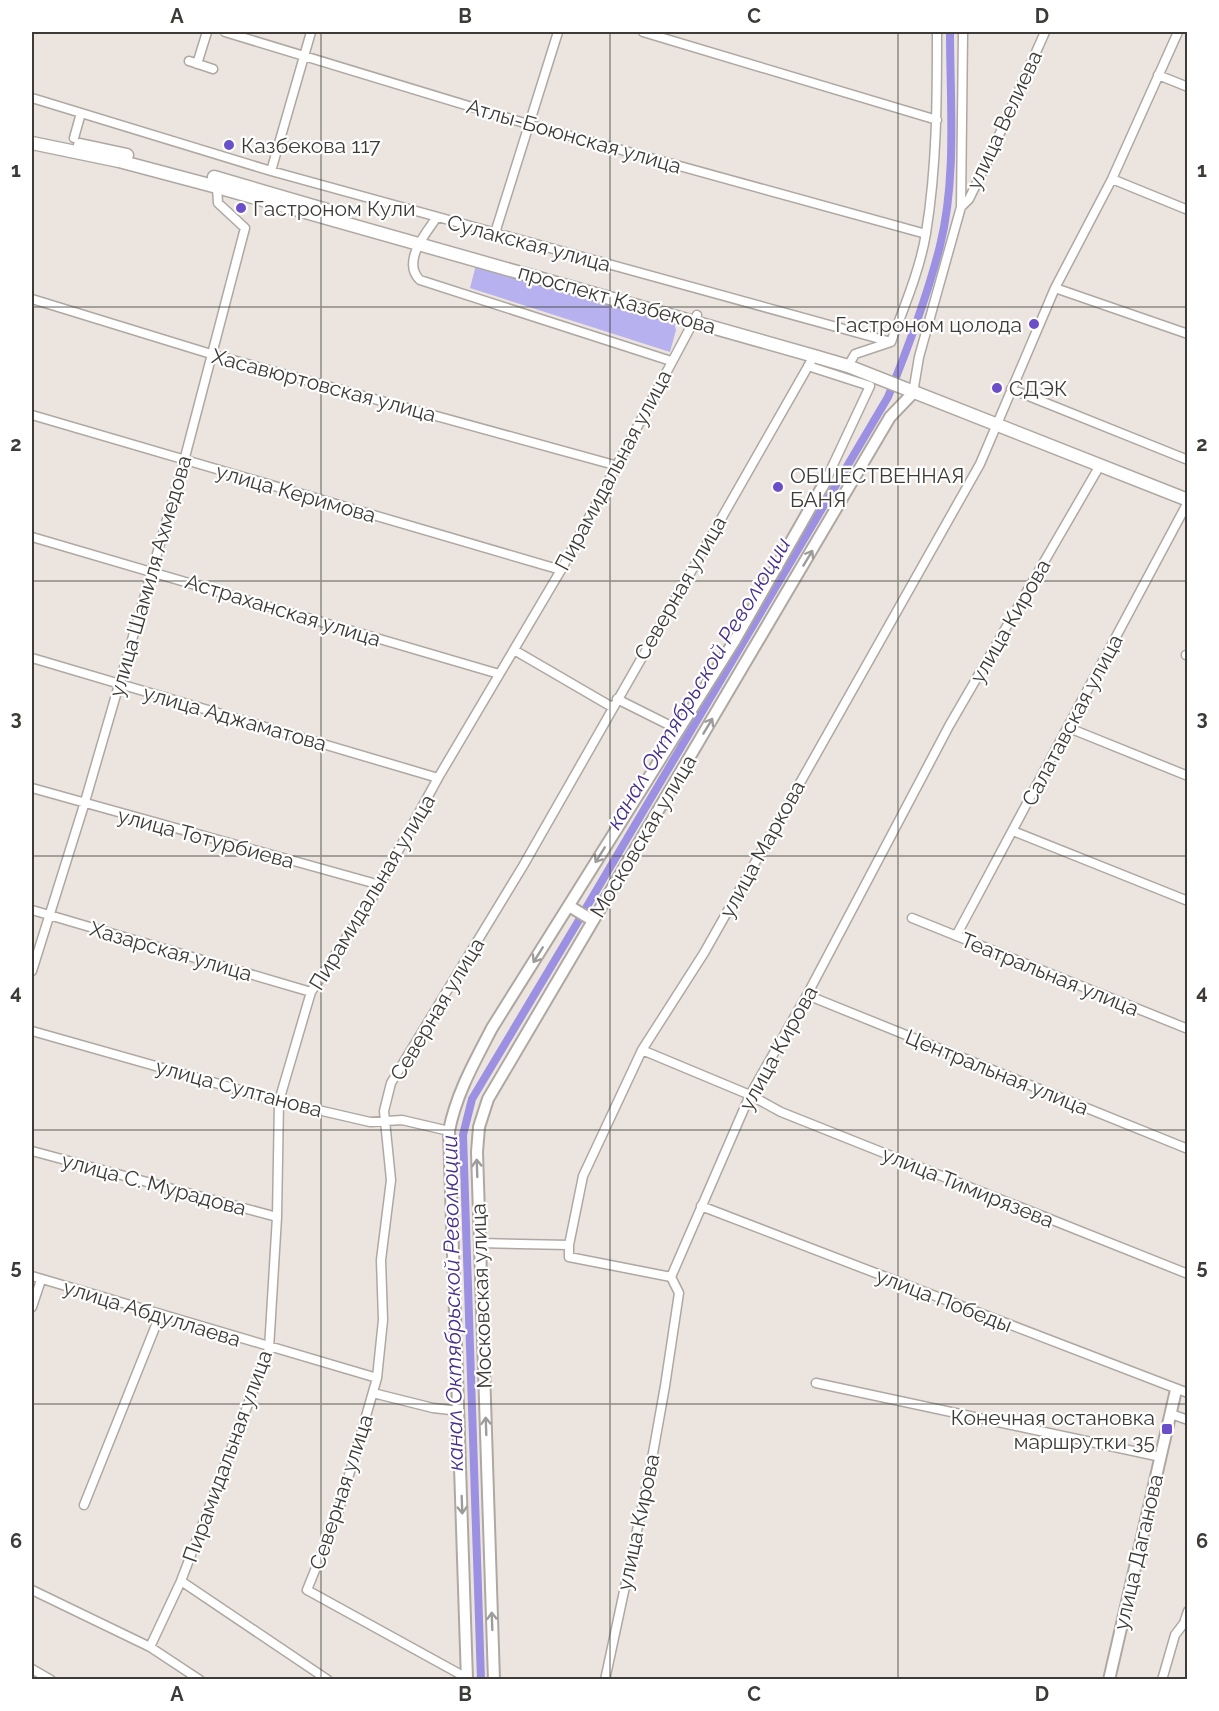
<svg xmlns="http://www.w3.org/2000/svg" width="1219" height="1711" font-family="Raleway,sans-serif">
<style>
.green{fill:#b8b1ef}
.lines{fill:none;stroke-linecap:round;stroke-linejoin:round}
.canal{stroke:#9b90e2;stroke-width:8}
.minor-casing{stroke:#afa8a2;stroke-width:11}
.major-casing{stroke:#afa8a2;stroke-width:14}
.highway-casing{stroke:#afa8a2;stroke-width:15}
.minor{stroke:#fff;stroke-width:8}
.major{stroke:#fff;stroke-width:10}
.highway{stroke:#fff;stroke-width:12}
.oneway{stroke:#9e9c9b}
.grid{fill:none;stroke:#3d3a37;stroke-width:1.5;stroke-opacity:0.55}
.poi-dot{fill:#6a4fc8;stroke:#fff;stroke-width:2}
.labels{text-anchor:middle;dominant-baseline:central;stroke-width:4.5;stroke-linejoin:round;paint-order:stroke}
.street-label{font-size:21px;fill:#3d3a37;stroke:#fff}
.poi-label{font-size:21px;fill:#3d3a37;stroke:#fff;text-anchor:start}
.water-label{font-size:22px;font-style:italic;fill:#462f8d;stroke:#fff}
.neatline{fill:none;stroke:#3d3a37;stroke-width:2}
.grid-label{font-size:20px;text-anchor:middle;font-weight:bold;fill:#3d3a37}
</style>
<rect width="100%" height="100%" fill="#ece5df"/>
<path class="green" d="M476,265l198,58 2,7 -6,22 -200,-64z"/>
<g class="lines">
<path class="canal" d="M586,908l302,-511c20,-49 39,-100 52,-151 17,-69 10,-145 10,-214
M481,1680l-18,-545 9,-36 107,-179"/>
<g class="minor-casing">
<path id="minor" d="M225,32l306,93 395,109
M643,32l294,88
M189,61l24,8
M197,64l10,-32
M1158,75l30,12
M32,98l239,73 620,171
M74,138l7,-25
M271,171l40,-139
M1112,179l76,31
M961,207l8,-8 19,-39 57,-128
M437,217c-11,16 -36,45 -17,63l251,81
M495,233l63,-201
M1055,288l133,46
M32,299l179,55 407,112
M808,366l62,20 -45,96
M848,366l7,-12 36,-12c13,-35 29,-72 35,-109 11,-67 11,-134 11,-201
M1011,389l177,71
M913,393l6,-36 42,-150 2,-175
M32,415l529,155
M32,537l467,137
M514,650l98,57
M1186,655h2
M32,658l406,120
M617,699l60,30
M1069,728l119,48
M32,788l348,97
M1013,831l175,70
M32,910l279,82
M912,918l276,111
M956,936l232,-434
M32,971l52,-166 100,-344 61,-233 -27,-25 -1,-16
M807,995l381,154
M32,1031l247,70 91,21 32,-2 47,11
M642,1050l108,45 31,17 407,162
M32,1151l245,66
M701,1206l487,187
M480,1243l89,2
M32,1276l345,102
M671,1277l-102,-20v-12l14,-69 59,-126 62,-97 276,-489 75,-176 57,-109 66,-147
M32,1307l9,-27
M816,1383l345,74
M373,1393l60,15 26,3
M1171,1414l17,6
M84,1505l76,-190
M181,1581l147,99
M32,1590l118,57 50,33
M150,1647l31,-66 88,-232 8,-132 2,-116 32,-109 63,-97 64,-117 123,-208 136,-255
M32,1669l19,11
M467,1678l-160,-88 31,-77 39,-135 6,-58 -2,-60 10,-80 -7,-69 7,-28 132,-217 291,-510
M605,1680l45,-210 15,-84 14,-93 -8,-16 79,-182 57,-100 142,-269 150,-259
M1162,1680l13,-45 9,-12 4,-12"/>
</g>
<g class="major-casing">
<path id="major" d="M569,906l23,14
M467,1680l-18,-549c7,-37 26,-70 43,-103l243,-388 90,-158
M494,1680l-17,-528 2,-25 9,-28 402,-682 23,-24
M1109,1680l67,-290"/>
</g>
<g class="highway-casing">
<path id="highway" d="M32,143l87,18 98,26 597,169 34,10 340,134
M80,145l47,10
M214,177l130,38"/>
</g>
<use href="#minor" class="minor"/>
<use href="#major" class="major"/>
<use href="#highway" class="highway"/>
</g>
<defs><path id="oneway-shaft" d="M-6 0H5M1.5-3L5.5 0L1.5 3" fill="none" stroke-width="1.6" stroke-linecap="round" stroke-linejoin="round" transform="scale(1.5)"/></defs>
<g class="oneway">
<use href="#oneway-shaft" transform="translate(808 558) rotate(-59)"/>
<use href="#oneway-shaft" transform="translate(708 726) rotate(-59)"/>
<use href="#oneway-shaft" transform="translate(600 855) rotate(122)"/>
<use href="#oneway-shaft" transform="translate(538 955) rotate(122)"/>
<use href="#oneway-shaft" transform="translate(477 1168) rotate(-92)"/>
<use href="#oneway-shaft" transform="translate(486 1426) rotate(-92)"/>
<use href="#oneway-shaft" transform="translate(462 1505) rotate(88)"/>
<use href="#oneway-shaft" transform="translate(492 1621) rotate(-92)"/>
</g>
<path class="grid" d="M321,32v1648M610,32v1648M898,32v1648M32,307h1156M32,581h1156M32,856h1156M32,1130h1156M32,1404h1156"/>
<g class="poi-dot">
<circle cx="229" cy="145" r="6"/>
<circle cx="241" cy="208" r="6"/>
<circle cx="1034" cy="324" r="6"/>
<circle cx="997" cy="388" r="6"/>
<circle cx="778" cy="487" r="6"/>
<rect x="1161" y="1423" width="12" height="12" rx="3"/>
</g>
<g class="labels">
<g class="street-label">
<text transform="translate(1004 120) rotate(-65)">улица Велиева</text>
<text transform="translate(574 136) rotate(16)">Атлы-Боюнская улица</text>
<text transform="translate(529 243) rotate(15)">Сулакская улица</text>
<text transform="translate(617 299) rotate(16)">проспект Казбекова</text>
<text transform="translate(324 385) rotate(15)">Хасавюртовская улица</text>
<text transform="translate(613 470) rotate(-62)">Пирамидальная улица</text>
<text transform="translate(296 493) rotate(16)">улица Керимова</text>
<text transform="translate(150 576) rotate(-74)">улица Шамиля Ахмедова</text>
<text transform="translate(680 588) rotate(-60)">Северная улица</text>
<text transform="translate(283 610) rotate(17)">Астраханская улица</text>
<text transform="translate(1010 621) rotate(-60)">улица Кирова</text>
<text transform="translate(235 718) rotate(16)">улица Аджаматова</text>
<text transform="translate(1072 720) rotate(-62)">Салатавская улица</text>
<text transform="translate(643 836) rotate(-59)">Московская улица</text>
<text transform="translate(206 838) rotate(15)">улица Тотурбиева</text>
<text transform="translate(762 849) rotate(-61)">улица Маркова</text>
<text transform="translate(372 892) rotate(-59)">Пирамидальная улица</text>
<text transform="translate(171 951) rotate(16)">Хазарская улица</text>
<text transform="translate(1050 974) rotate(22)">Театральная улица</text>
<text transform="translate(437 1009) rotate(-59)">Северная улица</text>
<text transform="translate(778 1048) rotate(-61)">улица Кирова</text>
<text transform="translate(997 1072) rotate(22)">Центральная улица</text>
<text transform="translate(239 1088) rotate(15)">улица Султанова</text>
<text transform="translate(154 1184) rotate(15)">улица С. Мурадова</text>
<text transform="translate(968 1187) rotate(22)">улица Тимирязева</text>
<text transform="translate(481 1296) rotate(-92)">Московская улица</text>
<text transform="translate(944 1300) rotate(21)">улица Победы</text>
<text transform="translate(152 1313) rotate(17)">улица Абдуллаева</text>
<text transform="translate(227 1456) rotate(-70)">Пирамидальная улица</text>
<text transform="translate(341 1492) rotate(-72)">Северная улица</text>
<text transform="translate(638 1522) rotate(-78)">улица Кирова</text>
<text transform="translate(1138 1552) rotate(-77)">улица Даганова</text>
</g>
<g class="poi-label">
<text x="241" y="145">Казбекова 117</text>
<text x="253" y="208">Гастроном Кули</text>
<text x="1022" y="324" text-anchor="end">Гастроном цолода</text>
<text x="1009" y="388">СДЭК</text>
<text x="790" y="475">ОБШЕСТВЕННАЯ<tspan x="790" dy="24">БАНЯ</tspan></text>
<text x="1155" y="1417" text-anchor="end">Конечная остановка<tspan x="1155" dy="24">маршрутки 35</tspan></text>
</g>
<g class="water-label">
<text transform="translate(698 683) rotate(-59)">канал Октябрьской Революции</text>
<text transform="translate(452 1303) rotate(-91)">канал Октябрьской Революции</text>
</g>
</g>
<rect width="1219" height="1711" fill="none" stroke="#ffffff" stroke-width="66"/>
<rect x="33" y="33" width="1153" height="1645" class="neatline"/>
<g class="grid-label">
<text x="177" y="23">A</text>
<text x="465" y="23">B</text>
<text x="754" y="23">C</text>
<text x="1042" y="23">D</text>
<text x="16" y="177">1</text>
<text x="1202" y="177">1</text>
<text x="16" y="451">2</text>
<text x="1202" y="451">2</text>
<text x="16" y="725">3</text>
<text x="1202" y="725">3</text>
<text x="16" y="999">4</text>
<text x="1202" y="999">4</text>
<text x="16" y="1274">5</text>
<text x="1202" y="1274">5</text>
<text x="16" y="1548">6</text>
<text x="1202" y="1548">6</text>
<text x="177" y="1701">A</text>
<text x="465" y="1701">B</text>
<text x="754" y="1701">C</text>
<text x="1042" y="1701">D</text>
</g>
</svg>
